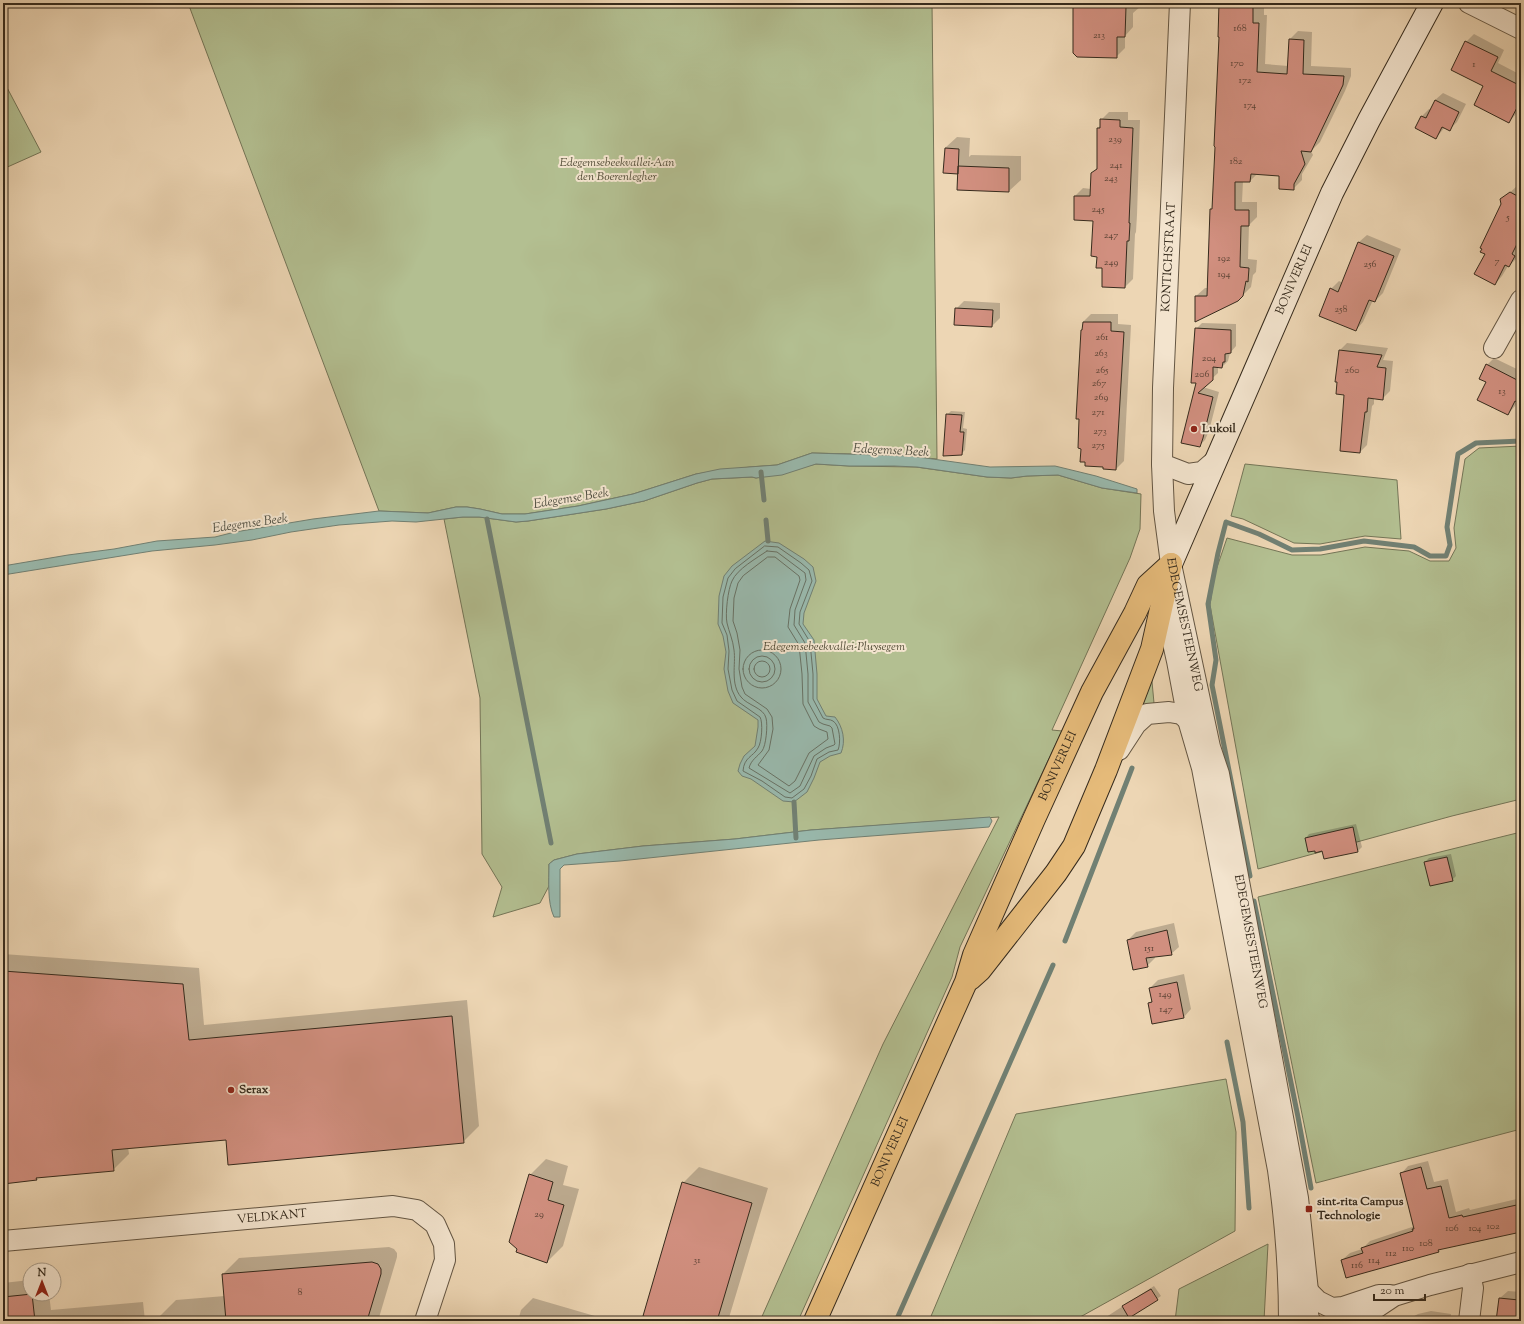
<svg xmlns="http://www.w3.org/2000/svg" width="1524" height="1324" font-family="'Sorts Mill Goudy',serif">
<style>
.green{fill:#b3bf91;stroke:#747557}
.water{fill:#99b9ad;stroke:#718073}
.shadow{fill:#0003}
.lines{fill:none;stroke-linecap:round;stroke-linejoin:round}
.shore{stroke:#687265;stroke-width:1}
.stream{stroke:#718073;stroke-width:5}
.building{fill:#d18f7f;stroke:#362b1d}
.street-casing{stroke:#645643;stroke-width:22}
.secondary-casing{stroke:#362b1d;stroke-width:24}
.highway-casing{stroke:#362b1d;stroke-width:24}
.street{stroke:#f3e4ce;stroke-width:20}
.secondary{stroke:#f3e4ce;stroke-width:22}
.highway{stroke:#e6bb7a;stroke-width:22}
.poi-dot{fill:#8f2418;stroke:#f3e4ce;stroke-width:1.5}
.labels{text-anchor:middle;dominant-baseline:central;stroke-width:4;stroke-linejoin:round;paint-order:stroke}
.number-label{font-size:10px;fill:#5d4436}
.park-label{font-size:12px;font-style:italic;fill:#4f4934;stroke:#f3e4ce}
.street-label{font-size:12px;fill:#362b1d;stroke:#f3e4ce}
.poi-label{font-size:12px;font-weight:bold;fill:#362b1d;stroke:#f3e4ce;text-anchor:start}
.water-label{font-size:13px;font-style:italic;fill:#4f4e41;stroke:#f3e4ce}
</style>
<rect width="100%" height="100%" fill="#edd6b4"/>
<filter id="stains"><feTurbulence type="fractalNoise" baseFrequency=".005" numOctaves="4"/><feColorMatrix values="0 0 0 0 .2 0 0 0 0 .09 0 0 0 0 .02 0 0 0 .5 -.17"/></filter>
<radialGradient id="worn" r=".72"><stop offset=".6" stop-color="#630" stop-opacity="0"/><stop offset="1" stop-color="#630" stop-opacity=".3"/></radialGradient>
<path class="green" d="M188,3h744l5,456 -42,-4 -83,-2 -35,12 -27,2 -54,7 -63,20 -55,12 -53,8h-23l-22,-5 -13,-2h-11l-28,6 -49,-2z
M3,80l38,72 -38,17z
M1521,446v353l-69,17 -194,53 -48,-264 4,-29 13,-38 65,17h29l44,-8 44,4 21,10h19l7,-13 -2,-20 11,-69 14,-11z
M816,464l33,2 67,1 71,10 24,1 16,-2 31,-1 44,13 39,6 -1,35 -10,29 -78,172 10,1 -102,216 -8,30 -154,344h-38l123,-277 116,-227 -188,13 -76,9 -92,7 -66,8 -23,6 -5,4v22l-9,17 -47,14 9,-30 -20,-33 -2,-156 -36,-179 19,-2h16l37,5 12,-1 78,-12 38,-8 53,-18 15,-4 40,-2 4,1z
M1245,464l152,16 4,59 -36,-3 -45,8 -26,-1 -51,-24 -12,-3z
M1151,671l3,32 -11,4 -4,-8z
M1521,832v297l-205,54 -58,-286z
M1226,1079l10,53 -1,99 -162,90h-144l87,-207z
M1268,1244l-4,77h-89l4,-32z"/>
<path class="water" d="M812,453l99,3 79,11 65,-1 41,10 41,13v4l-35,-5 -44,-13 -31,1 -16,2 -24,-1 -70,-10 -23,-1h-45l-33,-2 -34,11 -26,3 -4,-1 -40,2 -15,4 -53,18 -38,8 -78,12 -12,1 -37,-5h-16l-47,5 -24,-1 -53,4 -48,7 -39,8 -37,5 -63,6 -149,24v-9l65,-11 46,-6 43,-8 58,-4 20,-5 78,-13 66,-8 49,2 28,-6h11l13,2 22,5h23l53,-8 55,-12 63,-20 24,-5 57,-4z
M765,541l14,2 25,16 9,8 3,14 -12,32 -1,11 11,16 3,34v25l9,17 9,1c8,10 11,24 6,36l-11,3 -10,6 -6,16 -7,14 -13,10 -11,-1 -32,-22 -9,-3 -4,-5 2,-7 4,-8 11,-10 3,-19v-7l-25,-17 -5,-12 -4,-22 2,-17 -3,-16 -5,-12 1,-28 5,-20 8,-10z
M990,817l2,4 -3,6 -170,13 -199,21 -56,4 -4,4v48h-6c-7,-15 -5,-36 -5,-53l5,-4 23,-6 66,-8 92,-7 76,-9z"/>
<path class="shadow" d="M1077,3h64v3l-8,7v14l-8,9v12l-9,9 -42,-52z
M1220,3h44v12h3l-2,49 23,2 2,-27 8,-8 14,1 -1,34 40,2v8l-6,15 -25,51 -9,9 2,4 -11,19v6l-9,9 -13,-13 -23,-2 -7,7h-7l-1,21h15v15l-8,8 -1,34 9,1 -1,12 -3,3 -2,12 -13,13 -42,-4 9,-8h3l8,-141z
M1474,34l30,16 -6,13 21,11 2,-3v35l-5,8 -7,8 -24,-36 -19,-44z
M1443,93l23,11 -9,18 -8,8 -4,-3 -9,11 -14,-22 7,-7 2,1 4,-10z
M1109,112h19v8h12l-3,95 -1,17 -1,2 -2,45 -8,8 -22,-1v-19l-5,-11 -4,-36 -19,-24 8,-8 8,1 1,-16 6,-6v-39l3,-3v-5z
M957,137l13,1 -1,19 2,-2 50,1v24l-12,11 -50,-20 -14,-23z
M1518,185l3,1v57l-2,3 2,1v3l-4,8 -8,8h-1l-6,10 -7,8 -9,-31 16,-49v-4z
M1367,235l34,14 -18,44 -8,8 -2,-1 -10,22 -7,8 -25,-41 8,-8 4,2 16,-41z
M964,301l36,2v15l-8,8 -36,-17z
M1091,314h27v10l13,1 -7,136 -8,8 -34,-139 1,-1v-7z
M1202,323l34,1v22l-6,7 -2,8 -6,6h-4v6l-15,14 16,5 -10,39 -4,9 -6,6 -3,-117z
M1347,343l41,5 -5,12 10,1 -3,30 -7,7h-9v6l-2,2 -5,39 -7,7 -15,-58 -5,-44z
M1494,358l27,13v28l-3,2 -3,5 -7,8 -21,-49z
M951,411l14,1 -2,16 4,1 -2,21 -4,4 -14,-39z
M1356,824l6,23 -4,4 -33,7 -2,-8 -17,-12 3,-4z
M1451,854l5,22 -4,4 -27,-18 4,-4z
M1174,923l5,24 -8,7 -16,2v2l-8,8 -19,-26 8,-8z
M3,954l196,14 5,57 263,-25 12,126 -16,16 -236,-4 -99,9 1,7 -16,16 -75,7 -2,3 -33,3z
M1184,974l7,35 -7,8 -35,-13 4,-4 -3,-12 8,-8z
M546,1159l22,7 -5,19 16,4 -16,57 -16,16 -17,-87z
M1428,1161l6,21 14,-3 8,33 13,-4 1,2 51,-12v33l-80,17 -3,4 -96,8 8,-7 12,-4 8,-8 45,-15 -14,-52 7,-8z
M699,1167l69,21 -40,133h-70l25,-138z
M389,1247l5,2 3,4v4l-19,64h-218v-5l16,-16 49,-4 -2,-22 16,-16z
M30,1280v14h19l2,16 92,-8 2,19h-142v-38z
M1154,1286l7,10 -35,24 -2,1h-24z
M1508,1291l13,1v29h-24l3,-23z
M533,1298l79,23h-94l3,-11z
M1431,1311l20,3 -1,7h-45l13,-7z"/>
<g class="lines">
<path class="shore" d="M765,546l13,1 23,16 8,7 3,11 -12,31 -1,12 11,18 3,32v25l10,19c3,2 7,1 10,3 7,4 8,22 5,29l-9,2 -12,7 -6,17 -7,13 -12,9 -7,-1 -23,-16 -19,-10c1,-14 10,-14 15,-23 4,-6 5,-26 2,-31l-23,-16 -5,-11 -4,-21 1,-18 -2,-16 -5,-12 1,-26 5,-19 7,-9z
M767,551l10,1 28,21 1,7 -11,30 -1,15 11,18 3,31v28l11,20 4,2 7,2 2,2 3,16 -1,1 -8,3 -12,8 -14,30 -10,7 -41,-25c2,-8 8,-11 13,-17 4,-5 6,-26 4,-33 -2,-10 -19,-13 -25,-21 -11,-13 -5,-33 -7,-47 -1,-10 -5,-18 -7,-27 -2,-9 1,-34 5,-42 5,-12 25,-23 35,-30z
M768,557h7l24,19 1,4 -10,29 -2,18 11,18 3,29 1,30 11,22 5,3 8,3 1,7 -19,14 -14,28 -6,5 -31,-21 11,-15 4,-21 -1,-12 -5,-8 -22,-15 -3,-7 -3,-18 1,-19 -3,-17 -4,-12 1,-23 4,-15 5,-7z
M743 669a19 19 0 1 1 38 0a19 19 0 1 1-38 0Z
M749 669a13 13 0 1 1 26 0a13 13 0 1 1-26 0Z
M754 669a8 8 0 1 1 16 0a8 8 0 1 1-16 0Z"/>
<path class="stream" d="M761,472l3,28
M487,519l64,324
M766,520l2,21
M794,802l2,36
M1250,876l-38,-191 4,-25 -8,-56 10,-51 8,-31 33,12 33,16 28,-1 44,-8 50,6 16,9h16l4,-11 -3,-18 11,-73 18,-11 45,-2
M1254,901l44,216 13,71
M1065,941l67,-173
M1227,1042l16,80 6,86
M896,1321l157,-356"/>
</g>
<path class="building" d="M1219,3h34v20h6l-2,49 30,2 2,-35 15,1 -1,34 41,2 -1,9 -32,67 -10,-1 4,13 -11,20v6l-15,-1v-13l-28,-2 -1,8h-15v28h14v16h-8l-1,41 9,1 -1,14 -2,-1 -3,15 -5,5 -43,21v-26h12l3,-87h2l3,-62 -1,-1 5,-109h-1z
M1073,5l53,2 -1,30h-8v21l-40,-1 -4,-4z
M1465,41l33,16 -7,14 30,15v14l-12,23 -35,-18 9,-19 -32,-16z
M1435,100l24,12 -9,19 -8,-4 -6,12 -21,-11 6,-12 5,2z
M1100,119l20,1v7l13,1 -4,95h1l-1,18h-2l-2,47 -23,-1v-19h-6l1,-11 -6,-1 2,-35 -19,-1v-24h16l1,-23 6,-4v-41h3z
M945,148l14,1 -1,25 -15,-1z
M958,166l51,2v24l-52,-2z
M1510,192l11,6v38l-9,18 3,2 -6,11 -4,-2 -10,20 -21,-11 11,-20 -5,-2 2,-3 -2,-1 21,-44 -1,-5z
M1358,242l36,14 -19,46 -6,-2 -13,31 -37,-15 11,-28 8,4z
M955,308l38,2 -1,17 -38,-2z
M1083,322h28v9l13,1 -8,138 -13,-1v-2l-18,-1v-4h-5l1,-13 -3,-1 1,-29h-3l5,-89h1z
M1195,328l36,2v23l-6,1v8h-2l-1,6 -9,-1v13l-15,13 15,4 -10,41 -3,9 -19,-4 15,-60h-5z
M1339,350l43,5 -5,12 9,1 -3,32 -15,-2 -1,14h-2l-5,41 -20,-2 4,-56 -8,-1 1,-12h-2z
M1486,364l35,18v22l-6,-3 -7,14 -31,-15 9,-18 -7,-3z
M946,414l16,1 -2,17h4l-2,23 -19,1z
M1353,827l5,25 -34,7 -2,-8 -7,2v-2l-7,1 -3,-14z
M1447,857l6,24 -23,5 -6,-24z
M1167,930l5,25 -26,3 2,9 -15,3 -6,-30z
M3,971l180,13 6,56 263,-24 12,127 -236,22 -2,-25 -114,10 2,21 -78,7 1,2 -34,4z
M1177,982l7,36 -32,6 -4,-21 4,-1 -3,-14z
M1421,1167l6,22 14,-3 8,32 13,-3 1,2 58,-13v28l-83,18 1,2 -93,26 -5,-18 22,-7 -2,-5 52,-17 -1,-2h2l-14,-56z
M529,1174l24,8 -5,18 16,5 -17,58 -31,-11 1,-3 -8,-7z
M682,1182l70,21 -35,118h-57l-17,-5z
M372,1262l6,2 3,5v5l-14,47h-141l-4,-47z
M1151,1289l7,11 -29,18 -7,-12z
M32,1294l3,27h-32v-24z
M1499,1298l20,2 -3,21h-20z"/>
<g class="lines">
<g class="street-casing">
<g id="street">
<path id="s1" d="M1180,3l-17,385 -1,76 2,47 7,53 39,183 9,27 79,424 10,93v24l2,6"/>
<path d="M1469,3l52,26"/>
<path d="M1494,348l27,-48"/>
<path d="M1162,464l26,10 14,-2 15,-13"/>
<path d="M1170,598l-1,27 8,36 11,59 14,48 76,402c7,50 11,100 11,151"/>
<path d="M1119,750l17,-26 11,-10 22,-2 12,2 7,6"/>
<path id="s2" d="M3,1241l390,-35 24,4 18,14 9,20 1,16 -20,61"/>
<path d="M1308,1291l10,10 14,7 11,-1 36,-12h11"/>
<path d="M1353,1321l11,-5 30,-20 36,-11 91,-23"/>
<path d="M1469,1321l4,-33 -3,-14"/>
</g>
</g>
<g class="secondary-casing">
<g id="secondary">
<path id="s3" d="M1171,564l161,-371 37,-73 63,-117"/>
</g>
</g>
<g class="highway-casing">
<g id="highway">
<path d="M970,979l10,-9 76,-97 18,-27 32,-76 46,-121 19,-85"/>
<path id="s4" d="M815,1321l151,-339 8,-27 60,-136 58,-127 43,-79 13,-28 23,-21"/>
</g>
</g>
<use href="#street" class="street"/>
<use href="#secondary" class="secondary"/>
<use href="#highway" class="highway"/>
</g>
<g class="poi-dot">
<circle cx="1194" cy="429" r="4"/>
<circle cx="231" cy="1090" r="4"/>
<rect x="1305" y="1205" width="8" height="8" rx="2"/>
</g>
<g class="labels">
<g class="number-label">
<text x="1240" y="28">168</text>
<text x="1099" y="35">213</text>
<text x="1237" y="63">170</text>
<text x="1474" y="64">1</text>
<text x="1245" y="80">172</text>
<text x="1250" y="105">174</text>
<text x="1115" y="139">239</text>
<text x="1236" y="161">182</text>
<text x="1116" y="165">241</text>
<text x="1111" y="178">243</text>
<text x="1098" y="209">245</text>
<text x="1508" y="217">5</text>
<text x="1111" y="235">247</text>
<text x="1224" y="258">192</text>
<text x="1497" y="261">7</text>
<text x="1111" y="262">249</text>
<text x="1370" y="264">256</text>
<text x="1224" y="274">194</text>
<text x="1341" y="309">258</text>
<text x="1102" y="337">261</text>
<text x="1101" y="353">263</text>
<text x="1209" y="358">204</text>
<text x="1102" y="370">265</text>
<text x="1352" y="370">260</text>
<text x="1202" y="374">206</text>
<text x="1099" y="383">267</text>
<text x="1502" y="391">13</text>
<text x="1101" y="397">269</text>
<text x="1098" y="412">271</text>
<text x="1100" y="431">273</text>
<text x="1098" y="445">275</text>
<text x="1149" y="948">151</text>
<text x="1165" y="994">149</text>
<text x="1166" y="1009">147</text>
<text x="539" y="1214">29</text>
<text x="1493" y="1226">102</text>
<text x="1452" y="1228">106</text>
<text x="1475" y="1228">104</text>
<text x="1426" y="1243">108</text>
<text x="1408" y="1248">110</text>
<text x="1391" y="1253">112</text>
<text x="697" y="1260">31</text>
<text x="1374" y="1260">114</text>
<text x="1357" y="1265">116</text>
<text x="300" y="1292">8</text>
</g>
<g class="park-label">
<text x="617" y="163">Edegemsebeekvallei-Aan<tspan x="617" dy="14">den Boerenlegher</tspan></text>
<text x="834" y="647">Edegemsebeekvallei-Pluysegem</text>
</g>
<g class="street-label">
<text transform="translate(1169 257) rotate(-87)">KONTICHSTRAAT</text>
<text stroke="none"><textPath href="#s3" startOffset="310">BONIVERLEI</textPath></text>
<text stroke="none"><textPath href="#s1" startOffset="624">EDEGEMSESTEENWEG</textPath></text>
<text stroke="none"><textPath href="#s4" startOffset="606">BONIVERLEI</textPath></text>
<text stroke="none"><textPath href="#s1" startOffset="948">EDEGEMSESTEENWEG</textPath></text>
<text stroke="none"><textPath href="#s4" startOffset="185">BONIVERLEI</textPath></text>
<text stroke="none"><textPath href="#s2" startOffset="270">VELDKANT</textPath></text>
</g>
<g class="poi-label">
<text x="1202" y="429">Lukoil</text>
<text x="239" y="1090">Serax</text>
<text x="1317" y="1202">sint-rita Campus<tspan x="1317" dy="14">Technologie</tspan></text>
</g>
<g class="water-label">
<text transform="translate(891 451) rotate(3)">Edegemse Beek</text>
<text transform="translate(571 499) rotate(-9)">Edegemse Beek</text>
<text transform="translate(250 524) rotate(-8)">Edegemse Beek</text>
</g>
</g>
<rect width="1524" height="1324" fill="none" stroke="#edd6b4" stroke-width="16"/>
<rect x="4" y="4" width="1516" height="1316" fill="none" stroke="#362b1d" stroke-width="2"/>
<rect x="8" y="8" width="1508" height="1308" fill="none" stroke="#362b1d"/>
<g transform="translate(42 1282)"><circle r="19" fill="#f3e4ce" stroke="#a79a87"/>
<path d="M0-3L7 15L0 10L-7 15Z" fill="#8f2418"/>
<text y="-6" font-size="11" font-weight="bold" text-anchor="middle" fill="#362b1d">N</text>
</g>
<path d="M1374 1294v6h51v-6" fill="none" stroke="#362b1d" stroke-width="2"/>
<text x="1380" y="1294" font-size="12" fill="#362b1d" stroke="#f3e4ce" stroke-width="3" paint-order="stroke">20 m</text>
<rect width="100%" height="100%" filter="url(#stains)"/>
<rect width="100%" height="100%" fill="url(#worn)"/>
</svg>
